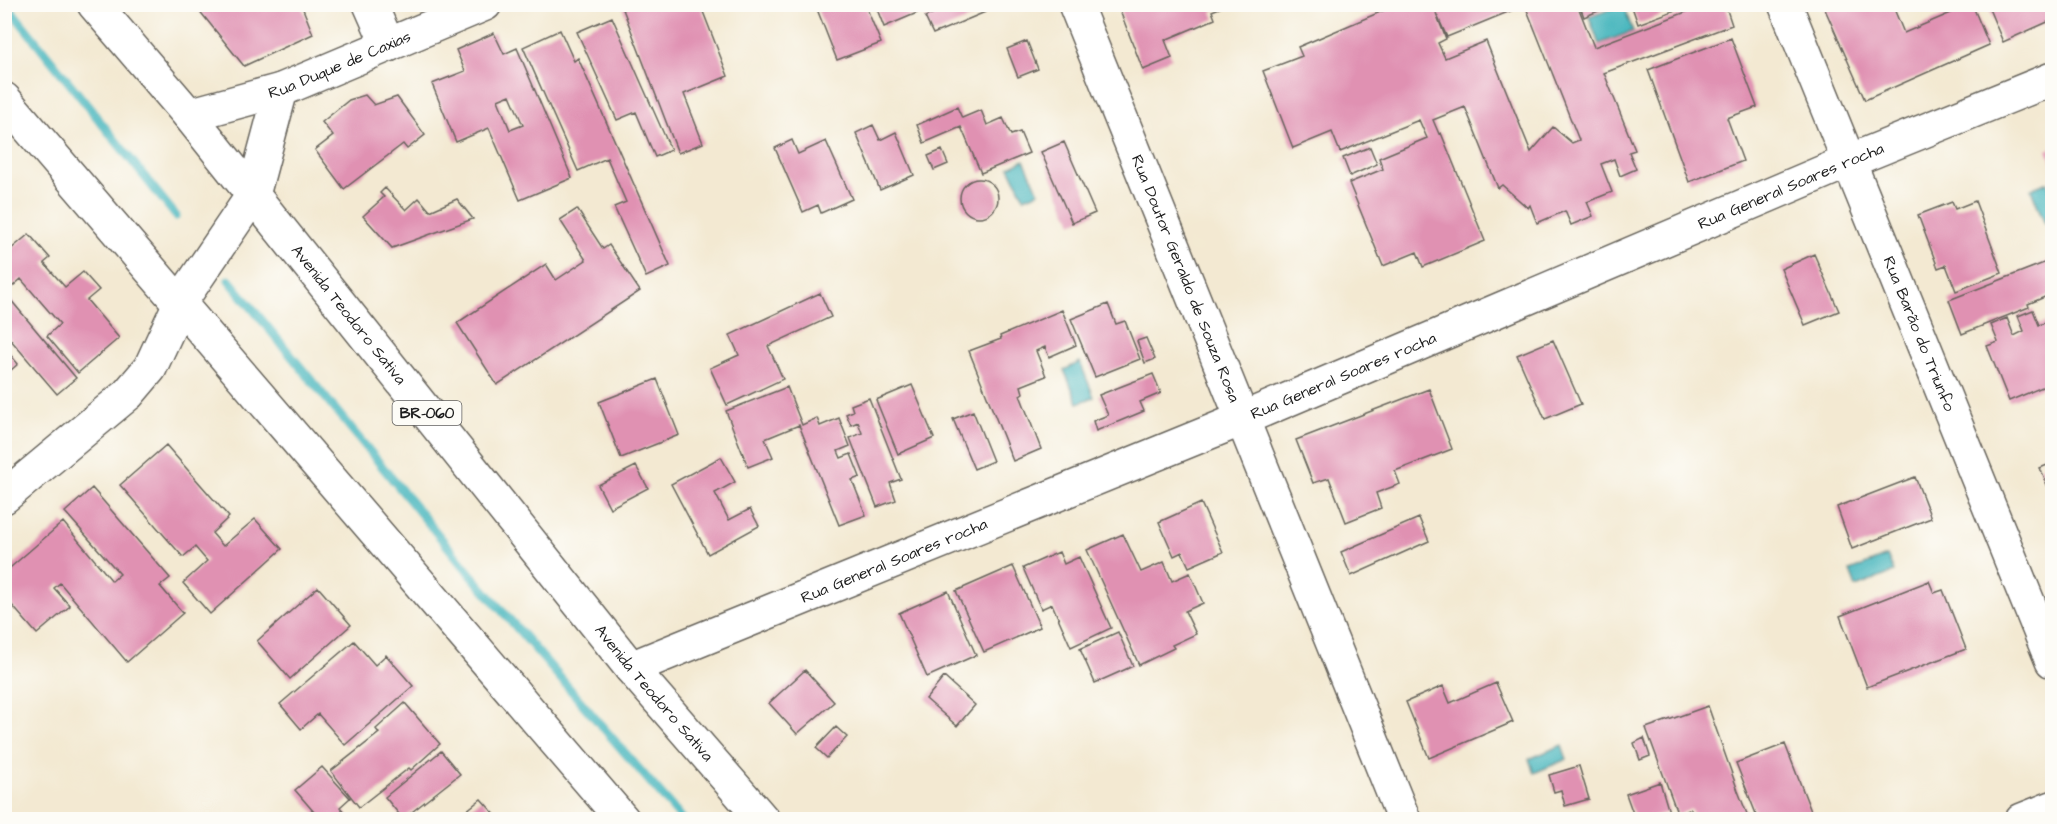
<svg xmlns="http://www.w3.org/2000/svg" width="2057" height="824" font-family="'Architects Daughter',sans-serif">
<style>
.water{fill:#46b6bd;stroke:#31696c;stroke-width:1.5}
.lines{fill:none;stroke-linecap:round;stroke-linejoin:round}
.stream{stroke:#46b6bd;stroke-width:9}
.building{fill:#e091b2;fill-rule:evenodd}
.minor-casing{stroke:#67645c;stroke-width:36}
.major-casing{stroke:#67645c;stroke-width:36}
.minor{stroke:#fff;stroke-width:33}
.major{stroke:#fff;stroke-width:33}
.labels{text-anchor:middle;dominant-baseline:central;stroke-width:4.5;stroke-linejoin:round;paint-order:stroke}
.shield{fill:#fdfcf7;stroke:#605f5e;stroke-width:1.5}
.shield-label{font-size:15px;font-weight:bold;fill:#1c1c1c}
.street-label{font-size:16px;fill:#1c1c1c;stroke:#fdfcf7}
</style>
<rect width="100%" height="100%" fill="#fdfcf7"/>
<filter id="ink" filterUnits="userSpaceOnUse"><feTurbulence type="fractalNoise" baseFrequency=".0167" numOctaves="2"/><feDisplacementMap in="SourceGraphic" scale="12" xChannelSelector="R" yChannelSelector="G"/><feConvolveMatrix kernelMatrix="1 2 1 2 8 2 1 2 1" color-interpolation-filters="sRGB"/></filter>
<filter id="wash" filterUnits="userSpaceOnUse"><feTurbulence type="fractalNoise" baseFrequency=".008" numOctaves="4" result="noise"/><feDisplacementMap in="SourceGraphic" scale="24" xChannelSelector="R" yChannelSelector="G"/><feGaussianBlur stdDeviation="1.35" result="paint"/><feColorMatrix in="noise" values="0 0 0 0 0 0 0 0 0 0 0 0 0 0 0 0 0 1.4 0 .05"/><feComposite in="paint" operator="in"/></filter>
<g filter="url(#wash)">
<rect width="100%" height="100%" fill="#f3e9d2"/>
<path class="water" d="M1623,5l10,26 -34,13 -10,-27z
M1024,160l15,32 -15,6 -15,-31z
M2048,182l4,12v27l-7,3 -14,-35z
M1080,362l14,35 -16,6 -14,-33z
M1887,556l7,16 -38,15 -6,-16z
M1562,745l5,14 -33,14 -5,-14z"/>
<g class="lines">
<path class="stream" d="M6,4l170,212
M229,280l243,296 211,244"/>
</g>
<g id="blocks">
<path class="building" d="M194,4h107l12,30 -69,32z
M621,4h79l28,72 -44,18 19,49 -25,10z
M815,4h50l16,39 -44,17z
M875,4h39l3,9 -33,14z
M1136,4h91v1l-15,6 3,8 -50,21 7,18 -29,12 -23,-59z
M1399,4h178l17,43 113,-43h18l7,21 -128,48 31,77 -6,2 7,17 -16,7 -6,-17 -13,5 11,28 -25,10 6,14 -22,9 -6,-14 -28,12 -7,-18 -2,3 -26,-23 -4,3 -33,-81 -32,13 6,14 2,-1 44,108 -62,26 -6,-15 -34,14 -34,-83 34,-14 -4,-11 48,-20 -8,-18 -79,32 -8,-20 -39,16 -30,-77 39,-15 -4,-9zM1525,5l54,135 -7,3 -19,-16 -22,25 -45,-111 -41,17 -7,-15 8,-4 -10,-26 11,24z
M1579,4h30l1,2 -26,11z
M1631,4h58v1l-51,19z
M1831,4h61l12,29 68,-29 17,41 -124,55 -41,-93z
M1987,4h58l7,16 -49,22z
M946,5h56l-69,29 -8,-17 22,-10z
M612,17l59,133 -16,7 -19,-45 -19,8 -40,-88z
M560,30l14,31 4,-3 92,208 -24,11 -32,-70 12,-5 -19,-44 -29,13 -55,-124z
M494,33l10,21 13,-6 55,130 -52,22 -31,-72 -33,14 -24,-58 33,-13 -9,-21zM510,95l13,30 -13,5 -12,-30z
M1731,38l26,69 -30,11 16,43 -54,21 -41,-112z
M1027,41l11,28 -20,8 -11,-28z
M365,95l9,10 23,-8 28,38 -18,14 -4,-5 -59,45 -29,-39 18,-14 -11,-14 27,-22z
M957,107l5,11 19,-8 6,15 16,-7 8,17 9,-3 9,21 -48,20 -20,-46 -37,16 -7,-18z
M873,125l7,15 16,-8 18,43 -34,15 -24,-57z
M792,140l6,14 28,-13 26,58 -31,14 -3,-8 -15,7 -28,-64z
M1064,142l31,71 -23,10 -31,-71z
M1370,147l7,17 -27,12 -7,-18z
M2052,148v16l-5,-14z
M942,150l6,14 -14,6 -6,-14z
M960 198a19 19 0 1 1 38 0a19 19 0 1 1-38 0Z
M385,188l21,22 13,-12 11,13 27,-12 16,20 -81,29 -29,-32 21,-19 -4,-4z
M1975,201l27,72 -46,18 -10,-26 -8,3 -20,-53 34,-13 3,7z
M577,209l26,40 6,-4 31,46 -143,94 -40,-62 89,-59 10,16 30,-20 -26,-40z
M29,234l21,24 -6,5 21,24 18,-15 16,18 -12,10 32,38 -41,35 -31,-37 13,-12 -39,-45 -16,14 71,85 -19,16 -53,-62v-77z
M1814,254l25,57 -34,14 -24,-56z
M2049,261l3,9v24l-24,10 1,3 -67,27 -13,-34z
M820,293l11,24 -63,29 15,33 -56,26 -17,-37 29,-13 -9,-20z
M1108,304l8,20 9,-3 15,38 -45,18 -24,-58z
M1062,310l14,35 -27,12 -4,-10 -9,4 10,25 -25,10 2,7 -3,2 21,54 -28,12 -44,-110 32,-12 -1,-3z
M2033,310l6,15 13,-5v63l-43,18 -22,-55 11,-4 -7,-17 16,-7 7,18 10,-5 -6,-15z
M1146,338l9,21 -10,4 -8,-22z
M1553,340l28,64 -36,15 -28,-64z
M4,347l14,17 -14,12z
M1153,374l8,19 -21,9 4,9 -48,20 -3,-10 15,-6 -9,-20z
M657,379l22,56 -58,23 -22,-56z
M912,385l22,53 -36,16 -22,-54z
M787,387l15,38 15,-7 3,8 19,-8 11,28 -12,5 3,7 10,-4 9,23 -8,3 14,35 -27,10 -40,-100 -34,14 8,18 -25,10 -22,-56z
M1429,389l23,60 -57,22 5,13 -24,9 5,15 -35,14 -17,-44 -16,5 -17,-43z
M869,398l32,81 -11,4 6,17 -19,7 -27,-69 12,-5 -4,-11 -7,3 -5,-11 7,-3 -2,-6z
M973,411l20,50 -19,8 -21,-50z
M166,445l63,72 -17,16 11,13 32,-27 27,30 -72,65 -27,-31 24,-22 -12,-14 -12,10 -63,-72z
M721,457l14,25 -20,11 14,27 21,-11 9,17 -51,28 -37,-70z
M2052,463v34l-12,-29z
M636,466l12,22 -38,20 -12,-23z
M1915,477l16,41 -79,31 -15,-42z
M92,488l78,90 -10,8 23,27 -56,49 -67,-79 -6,5 16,18 -33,28 -33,-38v-23l59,-51 49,59 8,-7 -55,-62z
M1201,503l22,49 -34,15 -7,-15 -8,4 -15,-34z
M1419,518l10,23 -78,35 -10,-24z
M1123,534l18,38 23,-10 8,19 18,-8 13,30 -18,8 11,23 -24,11 2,3 -35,17 -52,-115z
M1059,552l5,12 15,-7 32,71 -40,19 -19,-43 -11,5 -18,-41z
M1013,566l27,61 -56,25 -28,-61z
M1929,581l5,12 9,-3 23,59 -99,38 -27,-71z
M318,587l33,38 -61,54 -33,-38z
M948,591l28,64 -49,22 -28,-64z
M1118,632l15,34 -38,17 -15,-34z
M354,641l21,24 11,-10 27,31 -68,59 -27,-31 -17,15 -21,-25z
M805,670l29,32 -37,32 -28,-31z
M944,677l31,28 -18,21 -31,-27z
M1496,683l17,39 -84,36 -23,-56 37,-16 7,17z
M405,703l35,41 -29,26 -2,-2 -50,39 -28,-36 48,-38 -3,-4z
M1708,706l30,85 11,28h-54l-4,-10 -13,6 -32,-87z
M836,727l11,10 -20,21 -11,-10z
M1644,738l6,18 -10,4 -6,-17z
M1785,744l29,75h-56l-22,-56z
M441,751l19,23 -57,45 -18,-22z
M1579,766l10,33 -24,7 -4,-16 -7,2 -5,-17z
M322,767l28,31 -10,9 10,12h-30l-25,-29z
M1660,782l9,30 -22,7h-12l-9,-25z
M481,799l18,20h-43z
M433,813l6,6h-13z
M1631,815l2,4h-15z"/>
</g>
</g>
<g filter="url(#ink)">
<use href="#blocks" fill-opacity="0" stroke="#67645c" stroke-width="1.5"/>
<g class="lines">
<g class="minor-casing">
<g id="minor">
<path d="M370,4l18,41"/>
<path id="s1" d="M1075,4l329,816"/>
<path id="s2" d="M1785,4l267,657"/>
<path id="s3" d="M189,115l92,-25 204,-86"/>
<path d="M4,497l124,-103 22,-26 31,-67 72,-106 28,-105"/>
<path id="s4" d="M631,668l611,-249 605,-257 205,-83"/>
</g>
</g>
<g class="major-casing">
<g id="major">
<path id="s5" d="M94,4l95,111 442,553 132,152"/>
<path d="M4,99l619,721"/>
<path d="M2022,820l30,-12"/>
</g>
</g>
<use href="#minor" class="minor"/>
<use href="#major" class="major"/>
</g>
</g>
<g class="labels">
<rect class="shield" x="392.5" y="401" width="69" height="24" rx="4.5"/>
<g class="shield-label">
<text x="427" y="413">BR-060</text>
</g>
<g class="street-label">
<text stroke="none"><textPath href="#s3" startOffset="159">Rua Duque de Caxias</textPath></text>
<text stroke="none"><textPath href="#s4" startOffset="1256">Rua General Soares rocha</textPath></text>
<text stroke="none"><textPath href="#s1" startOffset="296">Rua Doutor Geraldo de Souza Rosa</textPath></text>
<text stroke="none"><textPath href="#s5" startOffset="402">Avenida Teodoro Sativa</textPath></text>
<text stroke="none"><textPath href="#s2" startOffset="356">Rua Barão do Triunfo</textPath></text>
<text stroke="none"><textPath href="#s4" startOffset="770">Rua General Soares rocha</textPath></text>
<text stroke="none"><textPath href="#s4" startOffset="284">Rua General Soares rocha</textPath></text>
<text stroke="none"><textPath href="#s5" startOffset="888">Avenida Teodoro Sativa</textPath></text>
</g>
</g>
<rect width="2057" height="824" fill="none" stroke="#fdfcf7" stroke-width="24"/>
</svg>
